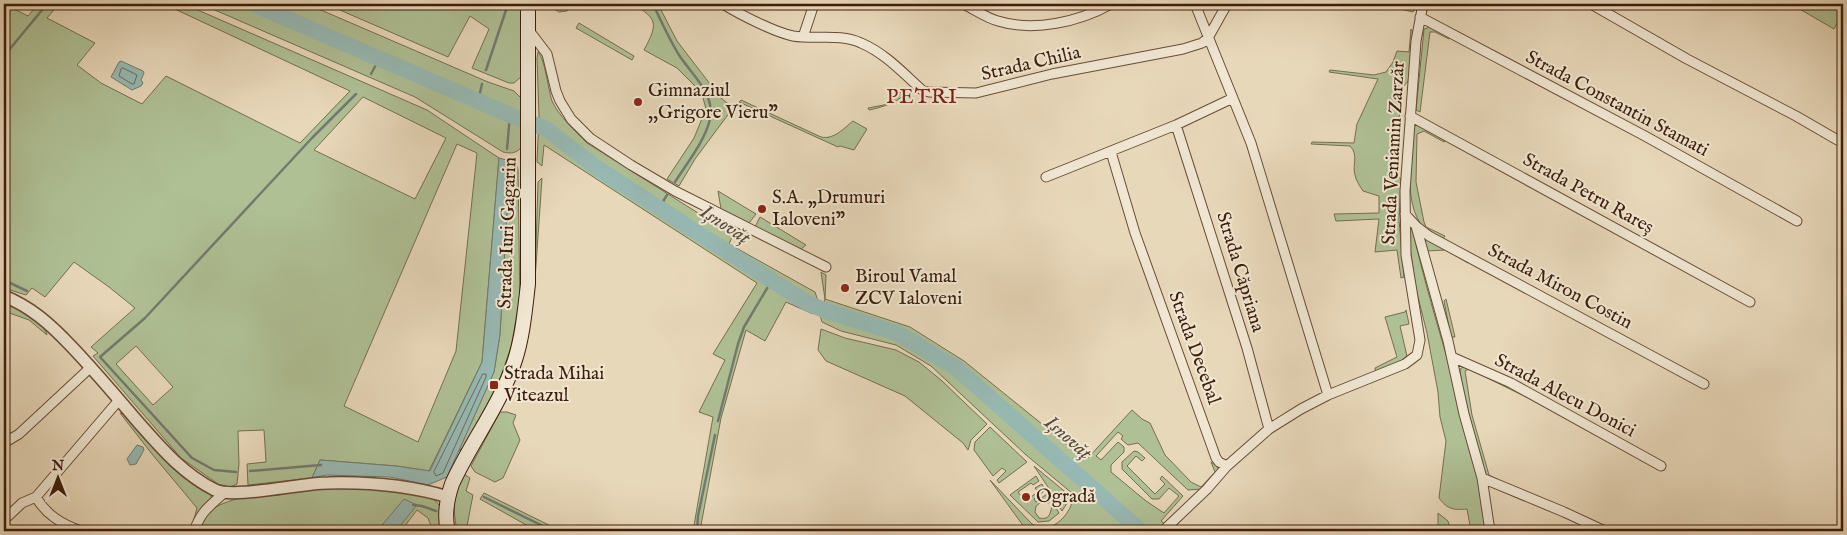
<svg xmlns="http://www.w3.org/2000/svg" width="1847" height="535" font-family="'IM FELL English',serif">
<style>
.green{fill:#afc095;stroke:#766e50;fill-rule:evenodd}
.water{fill:#97b9b3;stroke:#737b6f}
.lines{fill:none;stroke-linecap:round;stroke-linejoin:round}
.shore{stroke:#6a6b5e;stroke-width:1}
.stream{stroke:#737b6f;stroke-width:2.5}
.river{stroke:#97b9b3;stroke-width:16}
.minor-casing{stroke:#684c36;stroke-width:11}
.tertiary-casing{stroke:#684c36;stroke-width:14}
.secondary-casing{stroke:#3d1d0a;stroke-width:16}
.minor{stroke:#f0e6d2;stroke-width:9}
.tertiary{stroke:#f0e6d2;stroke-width:11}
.secondary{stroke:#f0e6d2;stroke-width:14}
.poi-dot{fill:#8f2418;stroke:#f0e6d2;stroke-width:2}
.labels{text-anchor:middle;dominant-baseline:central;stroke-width:4;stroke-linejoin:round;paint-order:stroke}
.street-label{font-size:19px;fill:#3d1d0a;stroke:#f0e6d2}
.poi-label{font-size:19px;fill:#3d1d0a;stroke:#f0e6d2;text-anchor:start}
.water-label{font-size:20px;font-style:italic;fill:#584c3d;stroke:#f0e6d2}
.quarter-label{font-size:21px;letter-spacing:1px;fill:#7a1f14;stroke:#f0e6d2}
</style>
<rect width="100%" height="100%" fill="#e8d8ba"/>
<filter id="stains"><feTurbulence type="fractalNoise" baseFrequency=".004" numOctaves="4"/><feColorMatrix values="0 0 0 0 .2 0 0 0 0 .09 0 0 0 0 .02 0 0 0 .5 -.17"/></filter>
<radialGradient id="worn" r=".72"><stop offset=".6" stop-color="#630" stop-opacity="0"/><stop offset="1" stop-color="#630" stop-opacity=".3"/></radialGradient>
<path class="green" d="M4,4l24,12 10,-12h21l-12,14 48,25 -18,22 24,18 41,21 24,-28 134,67 50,-52 -186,-87h20l243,106 72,48 -17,204 -53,109 -33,-5 -76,-6 -8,18 -64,7 -1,-21 19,-2 -2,-32 -26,1 1,33 -2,20 -7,3 -12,-3 -37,-26 -88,-102 5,-3 -7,-6 44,-39 -26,-21 -35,-25 -29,35 -13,-9 -6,7 -22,-7zM363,97l83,41 -31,61 -101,-49zM457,144l20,9 -21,198 -38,91 -74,-36zM136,346l37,41 -20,18 -37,-41z
M201,4h106l181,78 26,9 8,8v48c-6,6 -10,7 -19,5l-88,-55z
M326,4h196v72l-8,7h-5l-37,-15 17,-39 -19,-13 -22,41z
M546,4h26l-5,7 -8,1z
M633,4h25l19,37 43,56 13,11 -38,51 -16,27 -12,-7 27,-41 12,-29 -4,-15 -4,-5 -21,-21 -33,-18c14,-26 14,-31 -11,-46z
M1401,4h18l-6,8 -13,-3z
M1791,4h52v8l-9,17z
M579,23l55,33 -2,4 -56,-32z
M1430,27l19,9v3l-14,-7h-5l-10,80 -4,-2 8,-81z
M1411,29l3,5 -5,46 -7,8 -8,85 7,6 -2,41 5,57 -3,1 -4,-28 -22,2 4,-33 -43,2 -2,-7 45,-1v-17l-16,-5c-3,-5 -7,-10 -8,-16 -3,-10 4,-20 -5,-29l-39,-2 1,-2 42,1 3,-19 21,-45 -49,-7 1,-2 44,5 12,-3 7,-10 4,-11 12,1z
M538,52c7,7 10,37 14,49 6,14 24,31 35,42l146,92 -4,9 86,48 3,9 -5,13 -27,-12 -21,39 -19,-11 -25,88 -20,107 15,6h-23l20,-114 -14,-5 26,-52 -12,-6 44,-71 -213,-138 -2,21 -5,-4 2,-46 -2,-58z
M905,89h4c-8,13 -26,18 -40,21l-1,-2 16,-3z
M741,100l80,37c13,3 23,-9 32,-16l14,8 -13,21 -14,-4 -2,1 -99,-45z
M1417,125l29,15 -2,2 -20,-11 -7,3 -1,48 8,40 2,5 19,9 -3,4c-6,-4 -14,-8 -19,-13 -20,-24 -12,-72 -10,-100z
M510,161l6,3 2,5 2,139 -4,24 -17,50 -33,62 -8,8 36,-80 6,-38z
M542,178l-7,102 3,-98z
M718,191l38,23 -7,9 -28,-14z
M760,217l46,28 -6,5 -45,-23z
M1409,226l3,1c22,102 62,200 74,304h-15l-4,-22c-13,1 -19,1 -28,-11l7,-57 -6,-24 -2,-25 -11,-59 -11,-44 -8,-56z
M1423,234l47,26 -2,3 -22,-13 -20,1 -3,-10z
M821,272l5,3 -1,24 85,28 54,34 120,97 3,1 45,-49 10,9 8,4 15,32 26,27 10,5 14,-15 -4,-10 7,5v3l-16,19 -14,1 -50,-47 -10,2 -7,-6 2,-3 -5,-4 -22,24 5,4 17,-18 6,5v5l-13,13v7l35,29 18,12 15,-17 -10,-8 -10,11h-7l-30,-30v-7l12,-11 4,1 7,6 -3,3 -6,-5 -9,10 28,28 10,-10 -5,-5 2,-3 21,20 -22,25 13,10h-147l-37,-51 42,44c4,2 8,4 12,4 15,-1 30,-19 29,-34l-48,-40 -94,-88 -35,-21 -55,-14 -19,-9 -2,-7 5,-16z
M1446,299l9,38h-4l-7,-36z
M4,302c15,5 39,17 43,33l-18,-15 -25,-9z
M1406,310l3,14 -9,2 7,30 -5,4 -26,14 -1,-6 22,-11 -12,-40 20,-5z
M821,329l24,9 51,12 23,12 22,18 46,44 -16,16 -3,10 -5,-7 -58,-47 -79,-35 -8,-11z
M1463,367h6l48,23 9,7 -57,-28 -4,2 7,44 17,60 10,5 -3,2 -8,-4 -3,-5 -23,-84 -2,-20z
M500,412h7l9,3 -3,8 7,17 -17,38 -8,4 -20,-10 -4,-6z
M120,413l3,1 42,47 16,13 30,19v7l-17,19 3,-11 -45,-54z
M990,427l37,35 -28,21 -2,-3 9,-9 -4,-3 -9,8 -19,-26 1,-8z
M1034,466l35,29v5l-7,11 -2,-3 5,-7 -1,-7 -6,-2 -6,1z
M465,475l5,3 -4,13 7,4 -7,36h-9c-3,-17 -7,-44 8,-56z
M1036,476l3,5 -6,4 -2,-2 -13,9 7,9 13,-9 -3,-4 7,-4 3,6 -11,9 2,3 11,-8 3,5 -1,4h-9l-4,3 -1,6 4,6c10,2 11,-3 13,-12l4,2 3,5 -10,8 -11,1 -28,-27z
M370,487c17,2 63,2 70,20 3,7 3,17 4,24h-11l-5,-13 -11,-8 -16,21h-202c1,-4 2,-11 5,-14 21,-30 130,-29 166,-30z
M484,493l4,2 73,36h-24l-57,-32z
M1438,513l10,8 3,10h-13z"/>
<path class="water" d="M121,61l22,10 1,2 -3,7 2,3 -2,3 -9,4 -21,-13 8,-15z
M499,158l11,3 -10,173 -6,38 -47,105 -19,8 -38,-8 -64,-2 -14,3 8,-18 76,6 34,5 52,-109z
M137,445l6,2 1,3 -8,14 -6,1 -3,-6z
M404,499l13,6 -21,26h-19z"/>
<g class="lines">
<path class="shore" d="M123,68l14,7 -3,9h-2l-13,-8 2,-7z
M483,374h3v3l-43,96 -7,3 -2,-4z"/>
<path class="stream" d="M653,4c8,17 16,35 26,51 13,20 36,38 31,64 -5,22 -23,44 -35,63
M4,56l43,-52
M486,70l22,-66
M371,74l8,-15
M478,101l4,-17
M507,149l3,-34
M659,208l8,-13
M4,280l23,11
M718,421l20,-77 6,-17 28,-47
M250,471l71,-6
M236,472l-22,-2 -22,-12 -92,-101 45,-39 167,-180 44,-44
M484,497l69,34
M413,505l9,1 14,5
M697,531l1,-15 17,-81"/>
<path class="river" d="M253,4l257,111 36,14 51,39 210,135 22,9 68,21 58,34 186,164"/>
<g class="minor-casing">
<path id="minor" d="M723,4c16,10 51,28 70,32 23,4 46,-3 68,7 24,10 42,30 61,47l7,2 47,1 76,-19 131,-25 19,-6 6,-5 19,-34
M963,4c11,5 23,14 35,17 36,11 81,1 113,-17
M1195,4l56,139 77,252
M1591,4l96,55 109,57 45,26
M1420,17l225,119 152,85
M528,29l19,25 9,37 4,10 11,18 19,19 41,27 44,26 151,76
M803,37l11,-33
M1410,116l340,186
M1176,125l71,223 22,81
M1111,152l24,81 81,225 3,4 8,4
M1046,177l130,-52 57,-27
M1405,214l11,12 13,10 275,148
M1416,226l32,115 16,73 18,64 8,53
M1452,357l59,26 150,83
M4,443l15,-9 72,-67
M1482,478l82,34 41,19
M36,497c10,18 26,27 45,34
M4,520l18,-17 14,-6 83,-97
M1166,528l41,-39 20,-23 42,-37 32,-20 27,-14 77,-31 12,-9 3,-15 -14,-85 -1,-64 11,-150 7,-37
M194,531c8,-21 14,-23 30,-38"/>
</g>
<g class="tertiary-casing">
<path id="tertiary" d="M4,296c27,11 46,28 66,49 24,25 46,51 68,77 23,26 45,52 77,68 19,9 86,-7 113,-7 41,-1 80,2 120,14"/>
</g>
<g class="secondary-casing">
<path id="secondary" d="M448,531c-4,-15 -1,-32 4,-47 19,-42 49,-80 63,-124 8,-25 10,-51 13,-76v-280"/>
</g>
<use href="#minor" class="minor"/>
<use href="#tertiary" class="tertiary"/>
<use href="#secondary" class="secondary"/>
</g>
<g class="poi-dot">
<circle cx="638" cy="102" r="5"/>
<circle cx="762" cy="209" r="5"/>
<circle cx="845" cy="288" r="5"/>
<rect x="489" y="380" width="10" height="10" rx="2.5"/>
<circle cx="1026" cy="497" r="5"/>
</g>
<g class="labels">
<g class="street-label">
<text transform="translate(1031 64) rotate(-13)">Strada Chilia</text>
<text transform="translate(1617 104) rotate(28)">Strada Constantin Stamati</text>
<text transform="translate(1394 153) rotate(-87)">Strada Veniamin Zarzăr</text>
<text transform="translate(1588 194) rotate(29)">Strada Petru Rareș</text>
<text transform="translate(508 233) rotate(-88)">Strada Iuri Gagarin</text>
<text transform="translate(1240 272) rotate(73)">Strada Căpriana</text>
<text transform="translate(1560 287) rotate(28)">Strada Miron Costin</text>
<text transform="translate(1194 348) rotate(70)">Strada Decebal</text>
<text transform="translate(1565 396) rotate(28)">Strada Alecu Donici</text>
</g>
<g class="poi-label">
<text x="648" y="91">Gimnaziul<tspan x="648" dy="22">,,Grigore Vieru"</tspan></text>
<text x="772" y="198">S.A. „Drumuri<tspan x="772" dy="22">Ialoveni”</tspan></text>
<text x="855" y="277">Biroul Vamal<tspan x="855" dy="22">ZCV Ialoveni</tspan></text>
<text x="504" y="374">Strada Mihai<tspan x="504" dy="22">Viteazul</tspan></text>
<text x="1036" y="497">Ogradă</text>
</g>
<g class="water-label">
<text transform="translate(725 225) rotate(33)">Ișnovăț</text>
<text transform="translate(1068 438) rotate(41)">Ișnovăț</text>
</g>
<g class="quarter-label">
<text x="922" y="97">PETRI</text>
</g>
</g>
<rect width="1847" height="535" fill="none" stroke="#e8d8ba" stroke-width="20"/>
<rect x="5" y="5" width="1837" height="525" fill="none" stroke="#3d1d0a" stroke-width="2.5"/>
<rect x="10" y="10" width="1827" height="515" fill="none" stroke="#3d1d0a"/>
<g transform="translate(58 478)" stroke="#f0e6d2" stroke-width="4" paint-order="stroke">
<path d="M0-4L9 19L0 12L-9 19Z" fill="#3d1d0a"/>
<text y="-8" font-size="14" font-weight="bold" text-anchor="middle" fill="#3d1d0a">N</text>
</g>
<rect width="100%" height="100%" filter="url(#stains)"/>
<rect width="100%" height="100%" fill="url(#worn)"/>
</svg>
